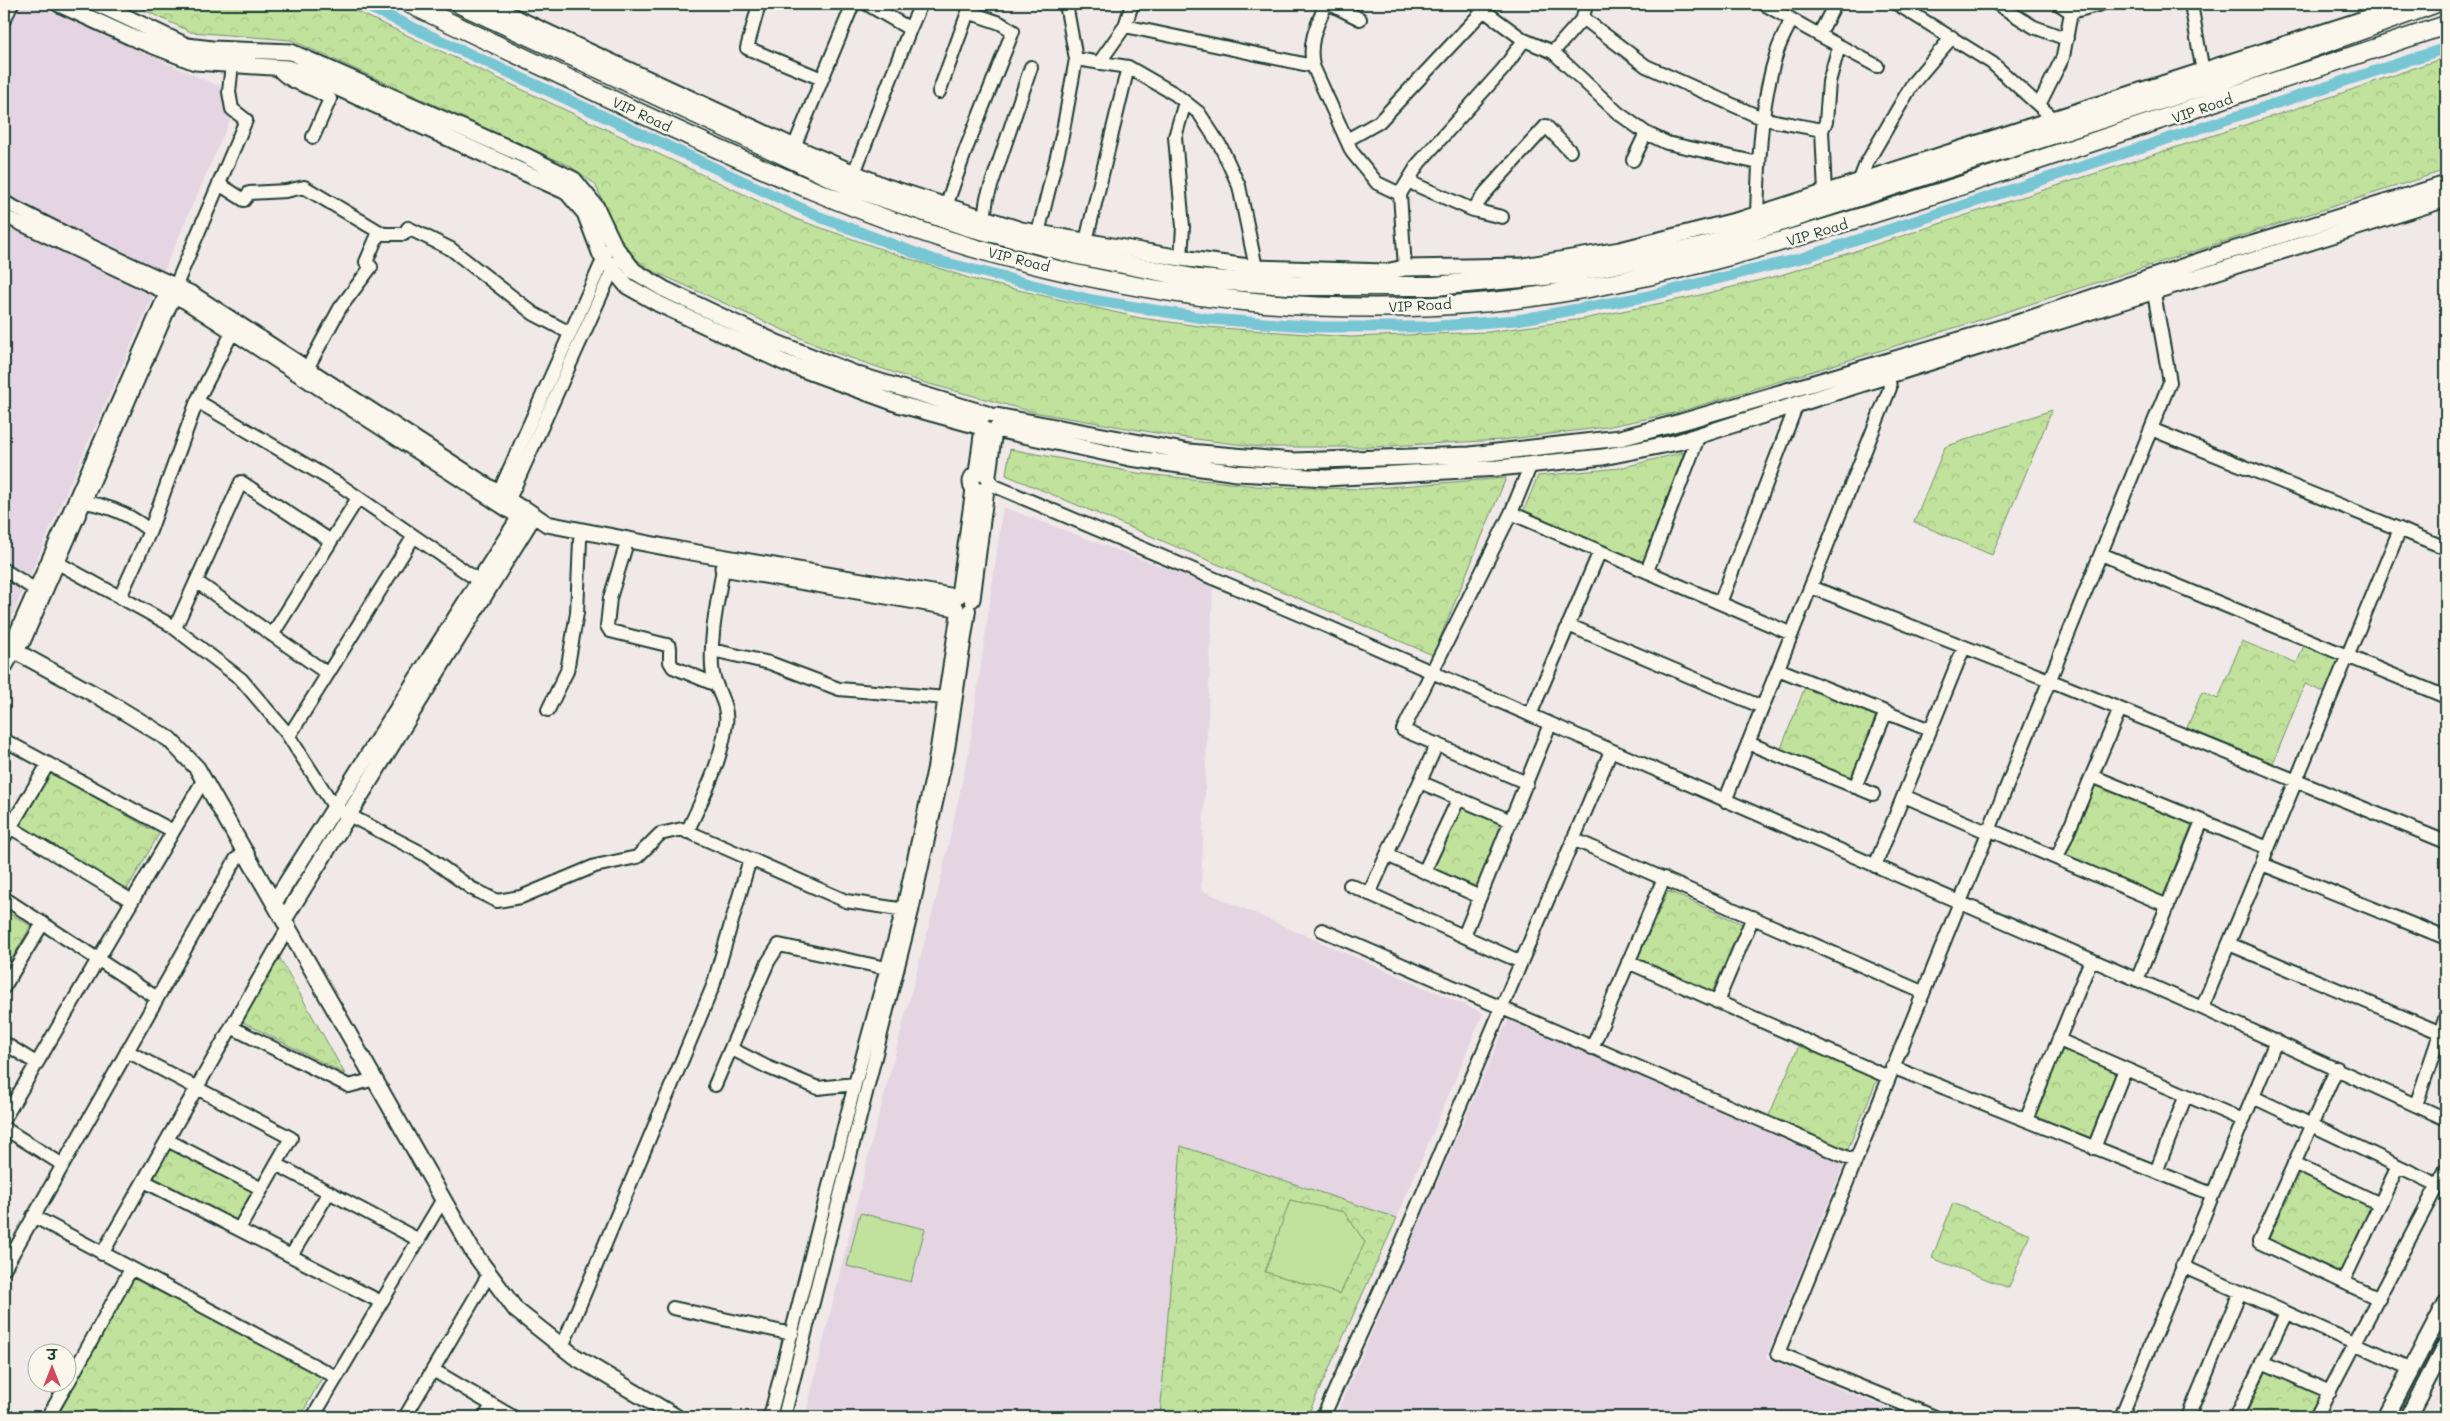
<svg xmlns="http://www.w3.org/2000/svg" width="2450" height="1421" font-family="Mali,'Playpen Sans Deva',sans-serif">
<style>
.built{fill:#e5d5e3}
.forest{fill:url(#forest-crowns);stroke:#709068}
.pitch{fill:#c0e29c;stroke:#709068}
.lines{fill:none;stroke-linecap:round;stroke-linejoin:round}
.canal{stroke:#77c6d3;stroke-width:11}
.minor-casing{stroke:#1f3d34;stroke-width:16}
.tertiary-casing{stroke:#1f3d34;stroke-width:19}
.secondary-casing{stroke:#1f3d34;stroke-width:21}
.minor{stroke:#fbf7ec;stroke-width:12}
.tertiary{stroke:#fbf7ec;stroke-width:15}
.secondary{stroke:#fbf7ec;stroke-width:18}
.labels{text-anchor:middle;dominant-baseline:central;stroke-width:5;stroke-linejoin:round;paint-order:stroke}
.street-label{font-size:14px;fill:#1f3d34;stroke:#fbf7ec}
</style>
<defs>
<pattern id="forest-crowns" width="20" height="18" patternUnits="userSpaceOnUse" patternTransform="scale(1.25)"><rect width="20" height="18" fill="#c0e29c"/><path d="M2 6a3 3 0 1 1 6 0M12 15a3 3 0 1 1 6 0" fill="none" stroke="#a5c387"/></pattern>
</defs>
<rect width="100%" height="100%" fill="#f1e8e8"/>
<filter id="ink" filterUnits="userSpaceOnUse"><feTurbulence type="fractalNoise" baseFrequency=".02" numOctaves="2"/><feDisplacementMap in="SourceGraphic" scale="10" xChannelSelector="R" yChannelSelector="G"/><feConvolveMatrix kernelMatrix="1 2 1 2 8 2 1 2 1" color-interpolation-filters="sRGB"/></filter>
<g filter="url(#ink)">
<path class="built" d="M4,4h30l187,83 16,17 -233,530z
M1003,507l210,79 -12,304 282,123 -86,205 -216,-72 -21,271h-355l64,-264 70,-266 30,-136z
M1508,1020l336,143 -78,195 141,59h-572z"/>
<path class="forest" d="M131,4h210l455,215 102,36 77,25 165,38 66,9 144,10 138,-5 95,-13 113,-23 85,-21 529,-171 136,-47v113l-456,147 -311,95 -73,15 -104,13 -132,7h-110l-80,-10 -147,-25 -111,-30 -95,-32 -178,-81 -23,-18 -31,-67 -25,-18 -279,-126 -100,-8z
M2052,410l-60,145 -78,-33 31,-75z
M1010,449l127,24 129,14 96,2 144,-11 -73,177 -427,-180z
M1684,452l-42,111 -119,-51 15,-36 82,-8z
M2242,641l55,22 7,-18 36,14 -14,34 -21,-9 -32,79 -86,-35 15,-36 16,7z
M1805,687l71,28 -24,63 -72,-27z
M50,772l109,62 -32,55 -108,-62z
M2095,785l97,39 -29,72 -97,-39z
M1459,807l45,19 -26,61 -45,-19z
M1668,891l74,33 -30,68 -74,-34z
M4,910l27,16 -27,46z
M278,955l67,119 -106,-54z
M1799,1045l79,33 -31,73 -79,-33z
M2062,1049l55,23 -28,68 -54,-23z
M167,1146l85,44 -16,31 -85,-43z
M1181,1146l216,72 -90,199h-147z
M2300,1173l71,33 -31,66 -71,-33z
M1953,1203l77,31 -21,54 -77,-30z
M134,1279l189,97 -23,41h-243z
M2266,1372l55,23 -12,22h-64z"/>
<path class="pitch" d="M1290,1200l54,12 21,30 -25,52 -75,-22z
M860,1213l65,16 -14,53 -64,-16z"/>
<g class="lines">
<path class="canal" d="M362,4l458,213 111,42 161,41 117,19 112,8h105l91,-7 127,-23 158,-39 644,-210"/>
<g class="minor-casing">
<path id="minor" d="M759,4l-12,44 75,31
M1326,4c-9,21 -18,38 -13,62l39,86 25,31 23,11
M1330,4l30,15
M1764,4l55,31 16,-31
M1897,4l95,59 63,57
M1997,4l37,23 33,12
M2059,4l12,8 30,-8
M2191,4l12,68
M1583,18l3,-14
M4,20l8,-16
M1125,26l188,40
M910,29l11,-25
M1819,35l58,31
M1524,40l29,12 65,61 28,20 21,10 92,20
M1553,52l30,-34 63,48 118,53 58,11
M1076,59l52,8 47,27 24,19 22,34 18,39 17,82
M1099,63l26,-37 7,-22
M277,68c12,17 37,18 53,31l-17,38
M939,92l32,-88
M2039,105l24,-48 8,-45
M1347,140l32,-18 105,-112 3,-6
M794,147l59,-143
M1633,160l13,-27
M854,173l56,-144 -43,-25
M1409,180l7,5 57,25 29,7
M1859,182l7,-18 47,-81 39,-46
M219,184l25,16 5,-7 37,-2 18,-4 79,47h21l4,-6 43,21 83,65 36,19
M1825,193l-3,-63 4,-8 3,-40 10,-36
M4,202l79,40 110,51 332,216
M946,206l20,-57 47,-118 -13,-8 -32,-11
M1473,210l13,-18 60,-66 24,25
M1757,214c2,-53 3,-110 20,-162 3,-10 9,-21 14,-31
M4,216l181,86 334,216
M984,218l3,-20 44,-131
M1038,233l24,-97 14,-77 -10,-55
M1086,241l42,-174
M1181,258l2,-31 -8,-90 10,-35
M1405,268l-5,-74 19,-31 85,-95 20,-28 -49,-36
M308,367l32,-59 31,-41 -5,-5 13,-30
M197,401l143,84 139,96
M2151,429l295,119
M990,484l334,141 878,383 244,111
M497,497l110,-246
M85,502c25,4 46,13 65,29
M506,506l110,-244
M1511,513l281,121
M625,549l-15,49 -3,28 3,5 57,14 3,2v15l3,5 41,17
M2101,554l345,143
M58,563l111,61 72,55 45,53 49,76 89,46 47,34 26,13 24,-4 74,-31 42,-9 23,-23 22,-5 164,72 66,10 -128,506
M4,570l32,20
M1647,571l52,-136
M197,582l131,92
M1811,587l238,93 397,162
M120,597l30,-66 47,-130 35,-68
M1720,603l77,-199
M1568,625l194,82
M175,628l66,-146 90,59
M272,635l86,-137
M712,650l58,13 69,26 107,9
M15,651v-16l151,-342 6,-5
M1778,669l152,61
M4,670l11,-19 9,-10 150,-344 2,-12 70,-165 -14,-11 -3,-17 3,-28
M548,710l19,-39 10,-58 3,-73
M1530,715l70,-164
M289,736l125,-200
M4,740l169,91
M1748,743l125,51
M2092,776l176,72
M1420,782l91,39
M1527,783l-124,-53 108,-217 20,-49
M1855,787l31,-75
M1904,796l83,36
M1725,801l165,-413 -2,-13
M10,827l122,74
M1988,829l180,77
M687,832c17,-36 34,-69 39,-108 3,-22 -13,-36 -14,-57 -2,-34 6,-66 11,-99
M4,838l44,-74
M1573,839l349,153
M1387,855l93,42
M2057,858l63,-149
M2262,864l184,74
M1875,866l89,-219
M1424,872l35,-74
M1350,885l171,77
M1369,894l68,-150
M4,898l153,100
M912,911l36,-162 21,-139
M1322,930l533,231
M1464,936l86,-212
M2229,944l217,91
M1628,962l260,115
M2137,980l65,-159
M4,987l39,-64
M1717,1002l36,-85
M2202,1008l198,-479
M231,1027l118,59 26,-7
M2059,1040l184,80
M4,1043l32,20
M1592,1048l72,-170
M732,1049l35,18 51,21 37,-4
M127,1051l164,87 -52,91
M1892,1067l320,127
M2337,1068l-78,174 120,57
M715,1085l53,-123 11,-17 107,23
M2253,1097l185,88
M2416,1105l30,-89
M4,1119l200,-340
M2026,1120l65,-160
M4,1128l59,37
M167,1140l95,49
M2094,1148l31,-79
M2294,1163l86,41
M276,1164l143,76
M2156,1172l30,-77
M144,1181l237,121
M33,1216l303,161
M102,1254l187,-328
M291,1256l38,-64
M2182,1266l230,103
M4,1269l232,-410 11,-7
M2343,1282l55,-116
M673,1308l119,26
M562,1347l151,-361 37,-127
M2262,1362l68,30
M433,1370l80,47
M68,1383l63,-114
M48,1417l19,-33
M313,1417l130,-218
M405,1417l84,-143
M485,1417l7,-12
M770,1417l85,-333 48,-175 31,-141 24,-157
M1323,1417l79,-175 209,-491
M1935,1417l-157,-64 392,-971 -18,-100
M2121,1417l155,-376
M2188,1417l52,-125
M2236,1417l50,-104
M2316,1417l130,-248"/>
</g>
<g class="tertiary-casing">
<path id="tertiary" d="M59,4l72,33 64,25 92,6 18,5 262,119 18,21 16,42 26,31 32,18 124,58 115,42 84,23
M98,4l89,42 25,3 79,3 235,104 48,24 22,27 19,40 19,24 30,18 113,54 81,32 129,39
M486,4l313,145 85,37 137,44 160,28 75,10 129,4 20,-4 118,-2 97,-16 123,-31 655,-211
M996,416l193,36 104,9 177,-6 150,-17 61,-16 333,-98 209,-71 223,-69
M996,429l134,29 107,15 89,5 172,-10 105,-11 75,-15 768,-243
M971 482a9 9 0 1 1 18 0a9 9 0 1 1-18 0Z
M977,473l6,-45
M988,475l6,-45
M723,568l233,40
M959,595l15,-106
M972,599l14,-110
M4,645l101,55 64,39 28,29 276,484 43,58 58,46 102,61
M275,901l250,-392 22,15 133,26 276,47
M285,918l249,-403
M2386,1417l60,-114
M2408,1417l38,-73"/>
</g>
<g class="secondary-casing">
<path id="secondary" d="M410,4c77,36 155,73 232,110 114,53 227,105 349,139 161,45 331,65 499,49 160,-16 314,-66 467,-115 164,-53 327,-107 489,-162
M460,4l394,184 112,38 112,29 120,24 105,7h131l132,-12 136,-27 515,-165 217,-78"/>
</g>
<use href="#minor" class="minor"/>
<use href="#tertiary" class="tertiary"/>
<use href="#secondary" class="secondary"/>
</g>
</g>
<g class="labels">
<g class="street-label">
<text transform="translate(2202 108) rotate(-19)">VIP Road</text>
<text transform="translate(642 114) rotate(25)">VIP Road</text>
<text transform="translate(1817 232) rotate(-17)">VIP Road</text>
<text transform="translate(1019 259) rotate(14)">VIP Road</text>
<text transform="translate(1420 305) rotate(-3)">VIP Road</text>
</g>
</g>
<rect width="2450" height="1421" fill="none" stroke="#fbf7ec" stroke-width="20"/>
<rect x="10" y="10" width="2430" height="1401" fill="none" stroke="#1f3d34" stroke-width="2" filter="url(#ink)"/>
<g transform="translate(52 1368)"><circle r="24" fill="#fbf7ec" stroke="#a3ada2"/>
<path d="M0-4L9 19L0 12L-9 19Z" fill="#d1495b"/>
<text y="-8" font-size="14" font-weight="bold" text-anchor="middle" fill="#1f3d34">उ</text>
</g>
</svg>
